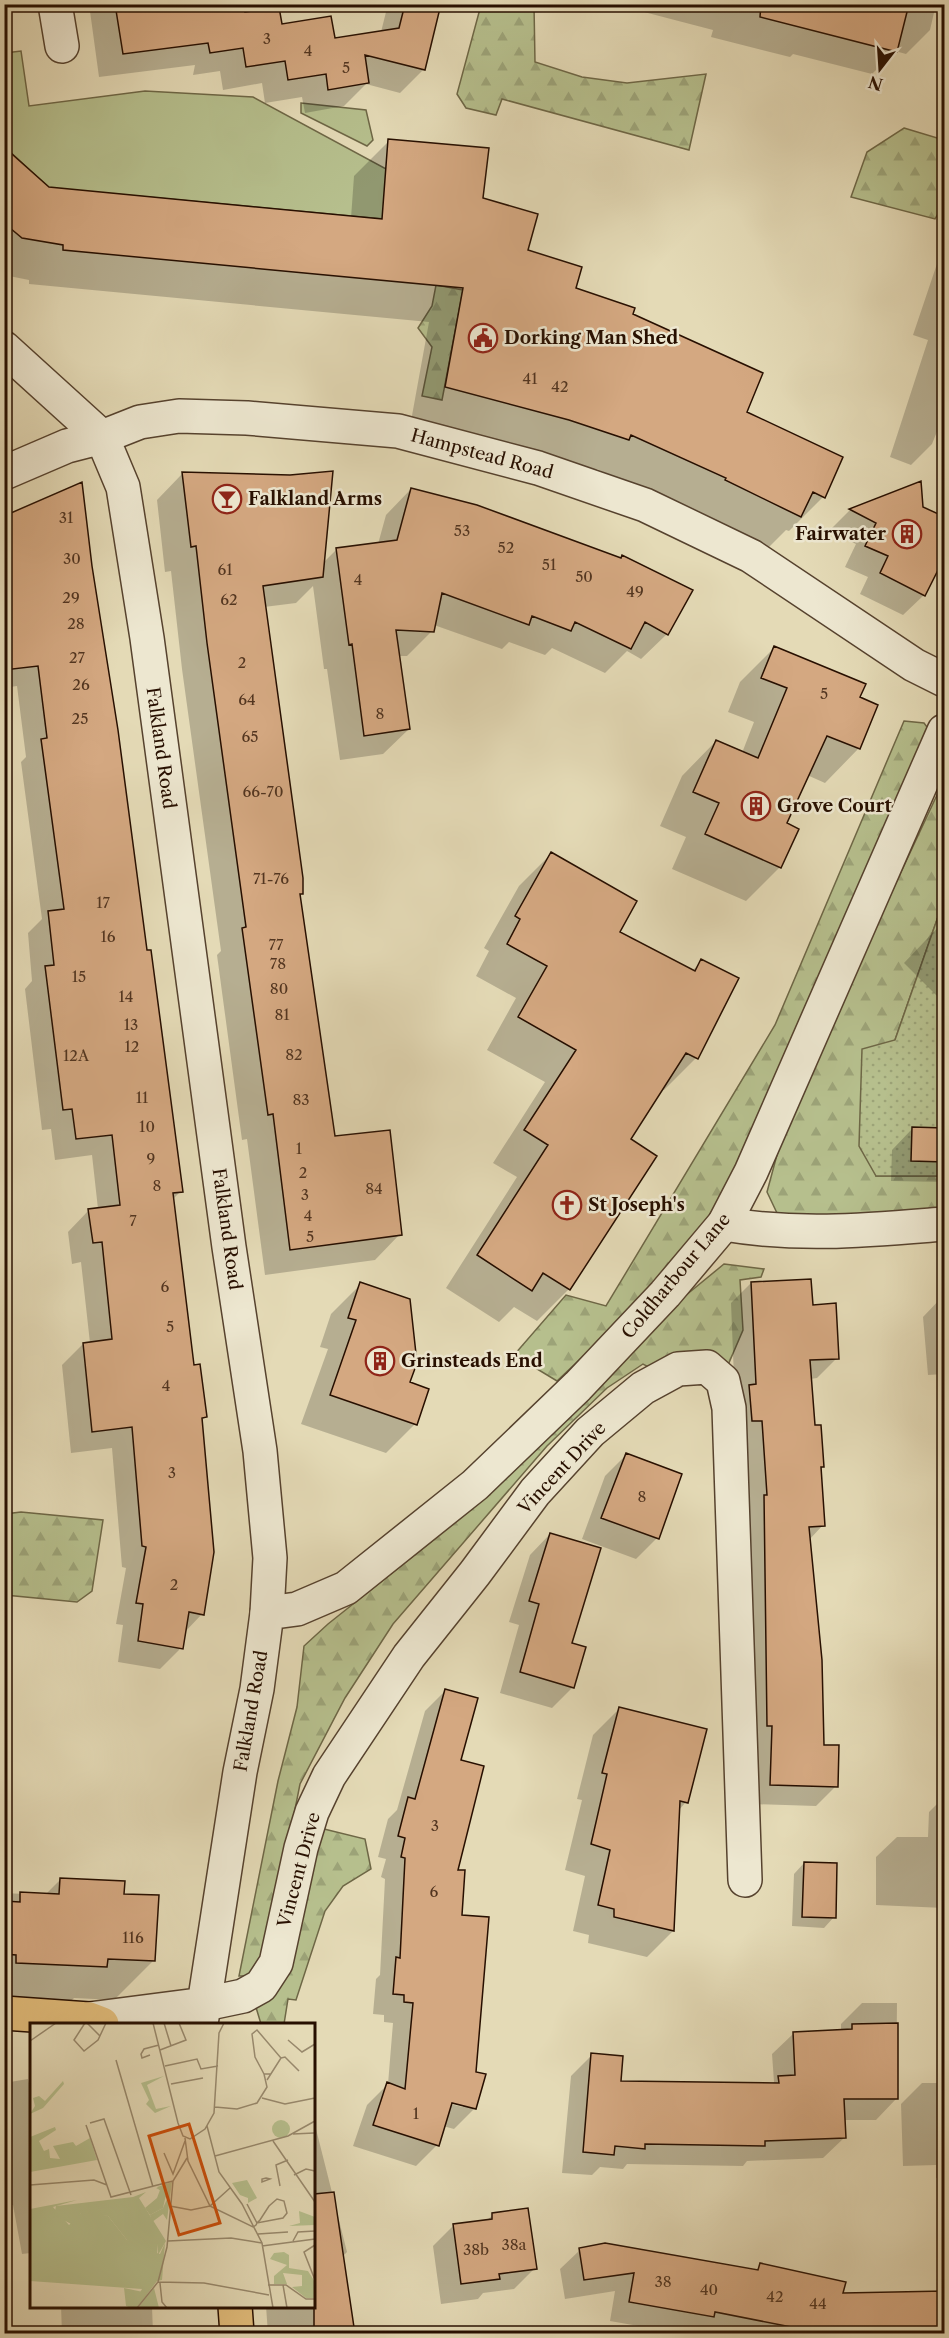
<svg xmlns="http://www.w3.org/2000/svg" width="949" height="2338" font-family="'Libre Caslon Text',serif">
<style>
.grass{fill:#b6bf8d;stroke:#6e6746;stroke-width:1.5}
.forest{fill:url(#forest-firs);stroke:#6e6746;stroke-width:1.5}
.garden{fill:url(#garden-dots);stroke:#6e6746;stroke-width:1.5}
.shadow{fill:#0003;fill-rule:evenodd}
.building{fill:#d4a881;stroke:#270f00;stroke-width:1.5}
.lines{fill:none;stroke-linecap:round;stroke-linejoin:round}
.minor-casing{stroke:#56422e;stroke-width:36}
.tertiary-casing{stroke:#56422e;stroke-width:36}
.primary-casing{stroke:#270f00;stroke-width:36}
.minor{stroke:#ede7d0;stroke-width:33}
.tertiary{stroke:#ede7d0;stroke-width:33}
.primary{stroke:#e2bd7b;stroke-width:33}
.labels{text-anchor:middle;dominant-baseline:central;stroke-width:5;stroke-linejoin:round;paint-order:stroke}
.number-label{font-size:15px;fill:#523520}
.poi-label{font-size:18px;font-weight:bold;fill:#270f00;stroke:#ede7d0;text-anchor:start}
.street-label{font-size:18px;fill:#270f00;stroke:#ede7d0}
.inset-road{fill:none;stroke:#98896d;stroke-width:1.5}
.view{fill:#cb4e0a;fill-opacity:0.15;stroke:#cb4e0a;stroke-width:3}
.inset-edge{fill:none;stroke:#270f00;stroke-width:3}
</style>
<defs>
<pattern id="forest-firs" width="22" height="20" patternUnits="userSpaceOnUse" patternTransform="scale(1.5)"><rect width="22" height="20" fill="#b6bf8d"/><path d="M5 1l3.5 6h-7zM16 11l3.5 6h-7z" fill="#9ca378"/></pattern>
<pattern id="garden-dots" width="8" height="8" patternUnits="userSpaceOnUse" patternTransform="scale(1.5)"><rect width="8" height="8" fill="#b6bf8d"/><path d="M2 2h.1M6 6h.1" fill="none" stroke="#9ca378" stroke-width="1.8" stroke-linecap="round"/></pattern>
</defs>
<rect width="100%" height="100%" fill="#e4dab6"/>
<filter id="stains"><feTurbulence type="fractalNoise" baseFrequency=".00333" numOctaves="4"/><feColorMatrix values="0 0 0 0 .2 0 0 0 0 .09 0 0 0 0 .02 0 0 0 .5 -.17"/></filter>
<radialGradient id="worn" r=".72"><stop offset=".6" stop-color="#630" stop-opacity="0"/><stop offset="1" stop-color="#630" stop-opacity=".3"/></radialGradient>
<path class="grass" d="M21,51l8,55 116,-15 108,6 133,72 35,1 7,53 -379,-35 -44,-41v-94z
M301,103l65,7 7,30 -6,6 -66,-33z"/>
<path class="forest" d="M481,5h53l1,57 47,15 45,6 79,-9 -17,76 -187,-51 -6,16 -30,-7 -9,-14z
M904,128l40,12v63l-9,16 -84,-22 16,-45z
M436,285l27,5 -21,110 -20,-4 10,-49 -14,-19 14,-22z
M904,721l20,2 9,12 -52,128 -171,358 -78,89 -75,71 -43,-26 52,-60 40,11 169,-281z
M944,780v124l-3,4 -46,132 -19,136h68v32l-114,11 -53,-6 -10,-21 11,-41 52,-127z
M724,1264l40,5 -3,8 -21,3 3,50 -15,35 -68,8 -17,-9 -36,24 -60,58 -154,178 -48,74 -45,86 -34,172 -12,20h-15l39,-195 19,-74 7,-61 24,-22 103,-82 140,-131 114,-115z
M21,1512l82,8 -11,71 -15,11 -72,-7v-81z
M320,1828l45,11 6,30 -28,17 -18,25 -29,89 -8,-1 -4,25h-23l-6,-20z"/>
<path class="garden" d="M944,904v272h-68l-17,-30 3,-97 33,-9 46,-132z"/>
<path class="shadow" d="M89,4h127l118,35 47,-7 7,-28h52l-16,65 -24,24 -34,-9 -22,22 -39,7 -3,-16 -37,6 -3,-20 -39,7 -3,-19 -27,4 2,-10 -96,12z
M645,4h291l-6,26 -24,24 -11,-3 -23,23 -79,-20 -3,3 -79,-20 2,-7 -69,-18z
M389,141l93,58 44,52 48,38 57,26 114,98 78,84 -34,34 -3,-1 -21,21 -72,-38 -96,-44 -4,5 -182,-53 18,-99 -400,-38v-4l-25,-5v-126l44,40 303,29 3,-42z
M944,247v167l-12,30 -21,21 -21,-8 38,-117 -15,-5 29,-86z
M182,474l141,89 13,-13 42,-6 8,-29 25,-26 280,102 -24,43 -26,25 -14,-8 -22,22 -53,-25 -7,7 -36,-13 -7,7 -68,-24 -2,6 -25,25h-9l11,73 -26,25 -43,6 -13,-91h-3l-11,-83 -17,17 -32,4 38,286 -3,3 34,242 67,96 -25,26 -110,15 -18,-136 -5,1 -25,-185 4,-4 -39,-282 -11,-98 -6,1 -8,-72z
M920,483l4,112 -21,20 -43,-21 8,-17 -23,-10 11,-23 -27,-13 20,-20z
M4,518l86,48 91,625 -9,9 20,167 13,50 -4,4 1,193 -18,19 -3,15 -21,21 -42,-7 5,-37 -7,-1 10,-56 -4,-1 -10,-119 -41,5 -9,-88 21,-21 7,-1 -9,-81 -9,2 -4,-32 21,-22 9,-1 -6,-54 -37,5 -4,-31 -9,1 -17,-141 7,-8 -4,-48 14,-14 -21,-157 5,-5 -9,-71 -13,2z
M774,648l84,50 1,50 -34,35 -18,-8 -22,49 -5,43 -34,34 -74,-32 14,-32 -26,-11 22,-50 34,-35 26,12 12,-31 -26,-10 12,-30z
M551,854l67,79 74,38 10,-10 -6,97 -32,32 -3,-1 -32,50 26,17 -86,133 -32,32 -23,-14 -15,15 -53,-34 71,-111 -24,-14 52,-81 -58,-32 29,-52 -40,-22 13,-25 -5,-3 35,-62z
M944,921v82l-40,-40z
M912,1129h32v53l-53,-1 1,-31z
M751,1283l60,23 26,52 -20,20 -7,1 3,48 10,39 -4,4 4,55 -14,15 13,206 14,40 -20,20 -65,-2 -20,-501z
M361,1284l47,99 7,41 -29,29 -85,-29 27,-75 -8,-2 11,-33z
M943,1296l1,78 -16,1 -5,-58z
M626,1455l31,83 -21,21 -54,-20 23,-63z
M550,1534l20,110 3,43 -21,21 -52,-15 19,-68 -10,-3 21,-67z
M446,1690l13,71 -3,110 18,202 1,35 -21,21 -11,-3 -6,19 -21,21 -63,-20 14,-41 21,-21 5,-61 -9,-1v-7l-11,-1 3,-35 4,-4 5,-96 -4,-2 5,-18 -8,-2 10,-38 9,-9 28,-99zM445,2100l18,4v3l-18,-4z
M619,1709l67,93 -8,9 -5,120 -26,26 -59,-14 1,-8 -16,-4 12,-55 -20,-6 17,-70 -5,-1 16,-64z
M944,1797v111l-68,-3v-48l21,-20h31l1,-25z
M804,1863l30,54 -10,11 -32,-2 2,-52z
M61,1879l62,16 31,65 -40,40 -40,-2 -8,8 -62,-3v-110l41,2z
M944,1988v37l-2,-35z
M862,2003h35l-1,96 -20,21h-33l1,18 -21,20 -76,3 -4,5 -116,-2 -4,5 -23,-2 -8,8 -30,-2 9,-97 21,-21 27,28 153,2 2,-3 -2,-28 21,-20 48,-3v-7z
M28,2079l4,17v161l-1,-4 -9,1 -9,-49 -9,1v-123z
M922,2083h22v95h-8v-13l-33,1 -2,-62z
M316,2129l31,123 -5,5 10,77h-84l-2,-28h48v-176z
M493,2215l42,53 -21,21 -31,4 -5,6 -37,5 -8,-58 21,-21 32,-4z
M580,2250l175,21 6,-6 183,69h-277v-3l-57,-10 5,-30 -50,8 -5,-30z
M61,2306h91l1,28h-91z"/>
<path class="building" d="M115,4h129l1,8 34,-5 3,17 49,-8 4,22 64,-10 6,-24h36l-16,66 -60,-15 4,28 -41,7 -2,-16 -38,6 -3,-19 -39,6 -3,-19 -33,5 -2,-10 -85,11z
M761,4h148l-12,48 -137,-35z
M388,139l101,9 -6,50 55,16 -10,36 54,17 -6,21 59,20 -2,6 130,59 -16,39 96,45 -18,41 -12,-6 -12,25 -76,-37 1,-2 -95,-43 -2,5 -60,-20 -124,-33 18,-99 -400,-38v-5l-41,-7 -18,-15v-76l45,40 333,32z
M333,471l-10,106 -60,9 40,292v16h-3l35,242 55,-6 12,105 -112,15 -17,-136 -5,1 -26,-187 4,-1 -39,-284 -11,-97 -5,1 -9,-75 108,3z
M921,481l2,26 22,10v39l-20,40 -45,-23 8,-17 -23,-10 11,-23 -27,-14z
M82,482l10,84 26,164 29,220h4l32,242 -10,1 21,172 6,-1 7,53 -5,1 12,134 -10,63 -15,-3 -6,37 -45,-8 5,-37 -7,-1 10,-56 -4,-1 -10,-119 -40,5 -9,-89 29,-4 -10,-97 -9,1 -5,-34 32,-4 -8,-70 -36,4 -4,-30 -9,1 -18,-144 9,-1 -6,-54 16,-2 -23,-170 6,-1 -9,-72 -34,4v-154z
M411,488l66,17 144,53 1,-3 71,35 -25,45 -23,-13 -14,27 -56,-27 -4,9 -39,-15 -3,9 -87,-32 -8,39 -38,-2 14,99 -46,7 -12,-92 -3,1 -13,-97 61,-8z
M774,646l92,38 -6,13 18,8 -18,44 -33,-13 -40,87 12,6 -18,39 -76,-34 14,-31 -26,-11 23,-52 42,18 29,-70 -26,-10z
M551,852l86,49 -17,31 75,39 6,-12 38,19 -41,81 -12,-6 -55,86 26,17 -87,134 -27,-17 -11,18 -55,-36 71,-110 -24,-15 52,-80 -58,-33 29,-51 -40,-22 13,-25 -5,-3z
M912,1127l33,1v34l-34,-1z
M811,1279l2,26 23,-2 3,56 -29,1 5,65h6l3,42h-3l4,59 -16,1 13,133 2,85h15l-1,42 -68,-2 2,-59h-5l-3,-231h3l-5,-74h-10l-3,-36 7,-1 -5,-102z
M360,1282l50,17 7,64 -7,19 19,7 -12,36 -87,-30 26,-75 -8,-2z
M626,1453l56,21 -23,65 -58,-21z
M550,1533l51,15 -29,95 14,4 -12,41 -54,-16 19,-68 -10,-3z
M445,1689l33,9 -17,62 23,6 -26,104h7l-3,45 27,2 -13,155 10,2 -10,35 -24,-6 -13,43 -66,-21 14,-43 18,7 8,-86 -9,-1v-7l-11,-1 3,-37 4,1 5,-100 -4,-1 4,-19 -7,-2 10,-39 7,2z
M619,1707l88,22 -19,74 -8,-2 -6,130 -60,-14v-8l-16,-4 12,-55 -19,-6 16,-70 -5,-1z
M804,1862l33,1 -1,55 -34,-1z
M60,1878l65,3 -1,13 35,1 -4,66 -47,-2 -1,8 -91,-4v-8l-12,-1v-53l16,1v-10l39,2z
M898,2023v76h-54l2,39 -81,3v5l-120,-2v5l-30,-3 -1,9 -31,-3 8,-99 32,3 -2,25 158,2 -1,-7 17,-1 -2,-43 59,-3v-5z
M334,2192l21,142h-41v-140z
M528,2208l9,61 -38,5 1,5 -39,5 -8,-60 39,-5v-6z
M605,2243l153,27 2,-7 86,19 -3,11 102,-2v43h-118l-112,-22 -1,5 -85,-15 5,-29 -50,7 -5,-32z"/>
<g class="lines">
<g class="minor-casing">
<path id="minor" d="M55,4l7,42
M4,348l98,89 38,-15 39,-6 68,2 151,13 140,37 107,37 106,51 163,109 30,15
M4,473l63,-27 35,-9 21,50 24,151 82,609 31,204 10,107 -3,55
M724,1224c76,13 145,6 220,0
M205,2004l38,-8 18,-10 15,-23 25,-115 11,-36 17,-36 80,-120 66,-83 60,-81 55,-60 53,-44 35,-19 29,-2 16,14 6,27 16,472"/>
</g>
<g class="tertiary-casing">
<path id="tertiary" d="M89,2019l116,-15
M201,2024l39,-252 17,-83 10,-76 30,-4 49,-21 129,-103 103,-99 87,-92 59,-70 27,-52 193,-441"/>
</g>
<g class="primary-casing">
<path id="primary" d="M4,2013l85,6 13,5
M235,2306l2,28"/>
</g>
<use href="#minor" class="minor"/>
<use href="#tertiary" class="tertiary"/>
<use href="#primary" class="primary"/>
</g>
<defs>
<g id="civic-ring" transform="scale(1.5)"><circle r="9.5" fill="#ede7d0" stroke="#8f2418" stroke-width="1.5"/><path d="M-.6-6.5H3V-4.5H.6V-3L4-1V1h2V6H-6V1h2V-1L-.6-3ZM-1.2 2.5V6h2.4V2.5Z" fill="#8f2418"/></g>
<g id="bar-ring" transform="scale(1.5)"><circle r="9.5" fill="#ede7d0" stroke="#8f2418" stroke-width="1.5"/><path d="M-6-5H6L.8 .8V4.5H3.5V6h-7V4.5H-.8V.8Z" fill="#8f2418"/></g>
<g id="building-ring" transform="scale(1.5)"><circle r="9.5" fill="#ede7d0" stroke="#8f2418" stroke-width="1.5"/><path d="M-4-6H4V6H1V3H-1V6H-4ZM-2.5-4.3h1.7v1.8h-1.7ZM.8-4.3h1.7v1.8H.8ZM-2.5-1h1.7V.8h-1.7ZM.8-1h1.7V.8H.8Z" fill="#8f2418"/></g>
<g id="church-ring" transform="scale(1.5)"><circle r="9.5" fill="#ede7d0" stroke="#8f2418" stroke-width="1.5"/><path d="M-1.2-6h2.4v3.5h3.3v2.4h-3.3V6h-2.4V-.1h-3.3v-2.4h3.3Z" fill="#8f2418"/></g>
</defs>
<g fill-rule="evenodd">
<use href="#civic-ring" x="483" y="338"/>
<use href="#bar-ring" x="227" y="499"/>
<use href="#building-ring" x="907" y="534"/>
<use href="#building-ring" x="756" y="806"/>
<use href="#church-ring" x="567" y="1205"/>
<use href="#building-ring" x="380" y="1361"/>
</g>
<g class="labels">
<g class="number-label">
<text x="267" y="38">3</text>
<text x="308" y="50">4</text>
<text x="346" y="67">5</text>
<text x="530" y="378">41</text>
<text x="560" y="386">42</text>
<text x="66" y="517">31</text>
<text x="462" y="530">53</text>
<text x="506" y="547">52</text>
<text x="72" y="558">30</text>
<text x="549" y="564">51</text>
<text x="225" y="569">61</text>
<text x="584" y="576">50</text>
<text x="358" y="579">4</text>
<text x="635" y="591">49</text>
<text x="71" y="597">29</text>
<text x="229" y="599">62</text>
<text x="76" y="623">28</text>
<text x="77" y="657">27</text>
<text x="242" y="662">2</text>
<text x="81" y="684">26</text>
<text x="824" y="693">5</text>
<text x="247" y="699">64</text>
<text x="380" y="713">8</text>
<text x="80" y="718">25</text>
<text x="250" y="736">65</text>
<text x="263" y="791">66-70</text>
<text x="271" y="878">71-76</text>
<text x="103" y="902">17</text>
<text x="108" y="936">16</text>
<text x="276" y="944">77</text>
<text x="278" y="963">78</text>
<text x="79" y="976">15</text>
<text x="279" y="988">80</text>
<text x="126" y="996">14</text>
<text x="282" y="1014">81</text>
<text x="131" y="1024">13</text>
<text x="132" y="1046">12</text>
<text x="294" y="1054">82</text>
<text x="76" y="1055">12A</text>
<text x="142" y="1097">11</text>
<text x="301" y="1099">83</text>
<text x="147" y="1126">10</text>
<text x="299" y="1148">1</text>
<text x="151" y="1158">9</text>
<text x="303" y="1172">2</text>
<text x="157" y="1185">8</text>
<text x="374" y="1188">84</text>
<text x="305" y="1194">3</text>
<text x="308" y="1215">4</text>
<text x="133" y="1220">7</text>
<text x="310" y="1236">5</text>
<text x="165" y="1286">6</text>
<text x="170" y="1326">5</text>
<text x="166" y="1385">4</text>
<text x="172" y="1472">3</text>
<text x="642" y="1496">8</text>
<text x="174" y="1584">2</text>
<text x="435" y="1825">3</text>
<text x="434" y="1891">6</text>
<text x="133" y="1937">116</text>
<text x="416" y="2113">1</text>
<text x="514" y="2244">38a</text>
<text x="476" y="2249">38b</text>
<text x="663" y="2281">38</text>
<text x="709" y="2289">40</text>
<text x="775" y="2296">42</text>
<text x="818" y="2303">44</text>
</g>
<g class="poi-label">
<text x="504" y="338">Dorking Man Shed</text>
<text x="248" y="499">Falkland Arms</text>
<text x="886" y="534" text-anchor="end">Fairwater</text>
<text x="777" y="806">Grove Court</text>
<text x="588" y="1205">St Joseph's</text>
<text x="401" y="1361">Grinsteads End</text>
</g>
<g class="street-label">
<text transform="translate(482 454) rotate(15)">Hampstead Road</text>
<text transform="translate(161 748) rotate(82)">Falkland Road</text>
<text transform="translate(227 1229) rotate(82)">Falkland Road</text>
<text transform="translate(676 1276) rotate(-50)">Coldharbour Lane</text>
<text transform="translate(562 1468) rotate(-47)">Vincent Drive</text>
<text transform="translate(251 1711) rotate(-80)">Falkland Road</text>
<text transform="translate(299 1870) rotate(-75)">Vincent Drive</text>
</g>
</g>
<g transform="translate(30 2023)">
<rect width="285" height="285" fill="#e4dab6"/>
<path d="M33,58l1,3 -21,24 -13,6 5,-8 -2,-8 6,-2 6,5zM25,104l1,3 -17,11 5,10 5,-2 1,9 10,1 -7,-13 20,-4 3,4 14,-8 7,22 -67,12v-35zM217,157l10,18 -9,5v-5l-8,-3 -8,-12z" fill="#b6bf8d"/>
<path d="M134,53l-17,9 9,24 15,-3 -16,7 -9,-9 3,-4 -8,-17zM142,159l-5,38 -4,-6 -11,8 -2,-7 13,-7 4,-9 -10,-12zM47,177l-24,7 16,18 12,-12 11,-1 16,4 19,24 30,4v9l3,1 5,-11 -3,37 -5,1 -20,27h-6l11,-19 -112,-8v-72zM269,188l16,6v8l-26,1 11,-3zM254,229l5,3v13l19,3 7,11v16h-9l-14,-11 10,-1v-11l-19,-2 4,11h-13v-8l13,-11 -17,-6 4,-6z" fill="#b6bf8d"/>
<path d="M242 106a9 9 0 1 1 18 0a9 9 0 1 1-18 0Z" fill="#b6bf8d"/>
<path d="M116,169l-7,6 27,43 -8,14 -1,-11h-11l-3,4 -16,-8 -19,-24 -27,-3 -8,12 -19,-10 2,-9 77,-9z" fill="#b6bf8d"/>
<path d="M138,163l-5,22 -13,7 -5,-7 12,-10 3,-8 -4,-2zM94,265l19,4 -12,16 -5,-2zM124,265l5,20h-21z" fill="#b6bf8d"/>
<path class="inset-road" d="M55,0l-11,17 10,11 14,-11 8,-17M57,0l13,13M123,0l25,100 5,13 7,3 15,-10 9,-16 5,-80 5,-10M134,0l7,23M258,17l14,12 13,-8M0,18l26,-18M130,27l26,-10 -7,-17M120,32l-8,3 -1,-4 3,-5 15,-4M251,35l4,-1 14,14M86,37l37,127M135,43l32,-7 4,10 17,-3M234,51l-9,-17 -3,-23 5,-4 24,28 -14,22M141,61l32,-6M232,75l23,6 30,-6M185,84l22,2 20,-6 10,-16 -3,-13h7M60,100l14,-4 27,76M56,102l25,72 62,-16M177,103l12,46 23,32 20,39 11,65M263,111l21,-1M155,115l3,23 22,45 20,-18M243,118l42,61M134,130l9,21 12,-33M185,133l73,-20 27,-15M264,152l12,-6 9,2M236,155l4,1 -8,3v-3zM0,162l64,-5 13,5M250,163l-4,-21 12,-5M140,183l21,4 19,-4 43,21 3,-2 1,-2 3,-3 9,-14 8,-7 7,2 3,12 -4,5 -26,5 -10,-19M228,211l30,-2M138,218l63,-3 31,5M263,218l5,-9 17,-1M285,222l-11,7 11,28M232,223l53,-7M128,259l46,1 65,12M130,260l2,19 5,6M238,262h18l20,14h9M253,262l4,23M107,285l21,-26 9,-35 6,-66 14,-23"/>
<path class="view" d="M159,101l31,99 -41,12 -30,-99z"/>
<rect width="285" height="285" class="inset-edge"/>
</g>
<rect width="949" height="2338" fill="none" stroke="#e4dab6" stroke-width="24"/>
<rect x="6" y="6" width="937" height="2326" fill="none" stroke="#270f00" stroke-width="3"/>
<rect x="12" y="12" width="925" height="2314" fill="none" stroke="#270f00" stroke-width="1.5"/>
<g transform="translate(880 69) rotate(197)" stroke="#ede7d0" stroke-width="4.5" paint-order="stroke">
<path d="M0-4.5L10 22L0 15L-10 22Z" fill="#270f00"/>
<text y="-9" font-size="16" font-weight="bold" text-anchor="middle" fill="#270f00">N</text>
</g>
<rect width="100%" height="100%" filter="url(#stains)"/>
<rect width="100%" height="100%" fill="url(#worn)"/>
</svg>
